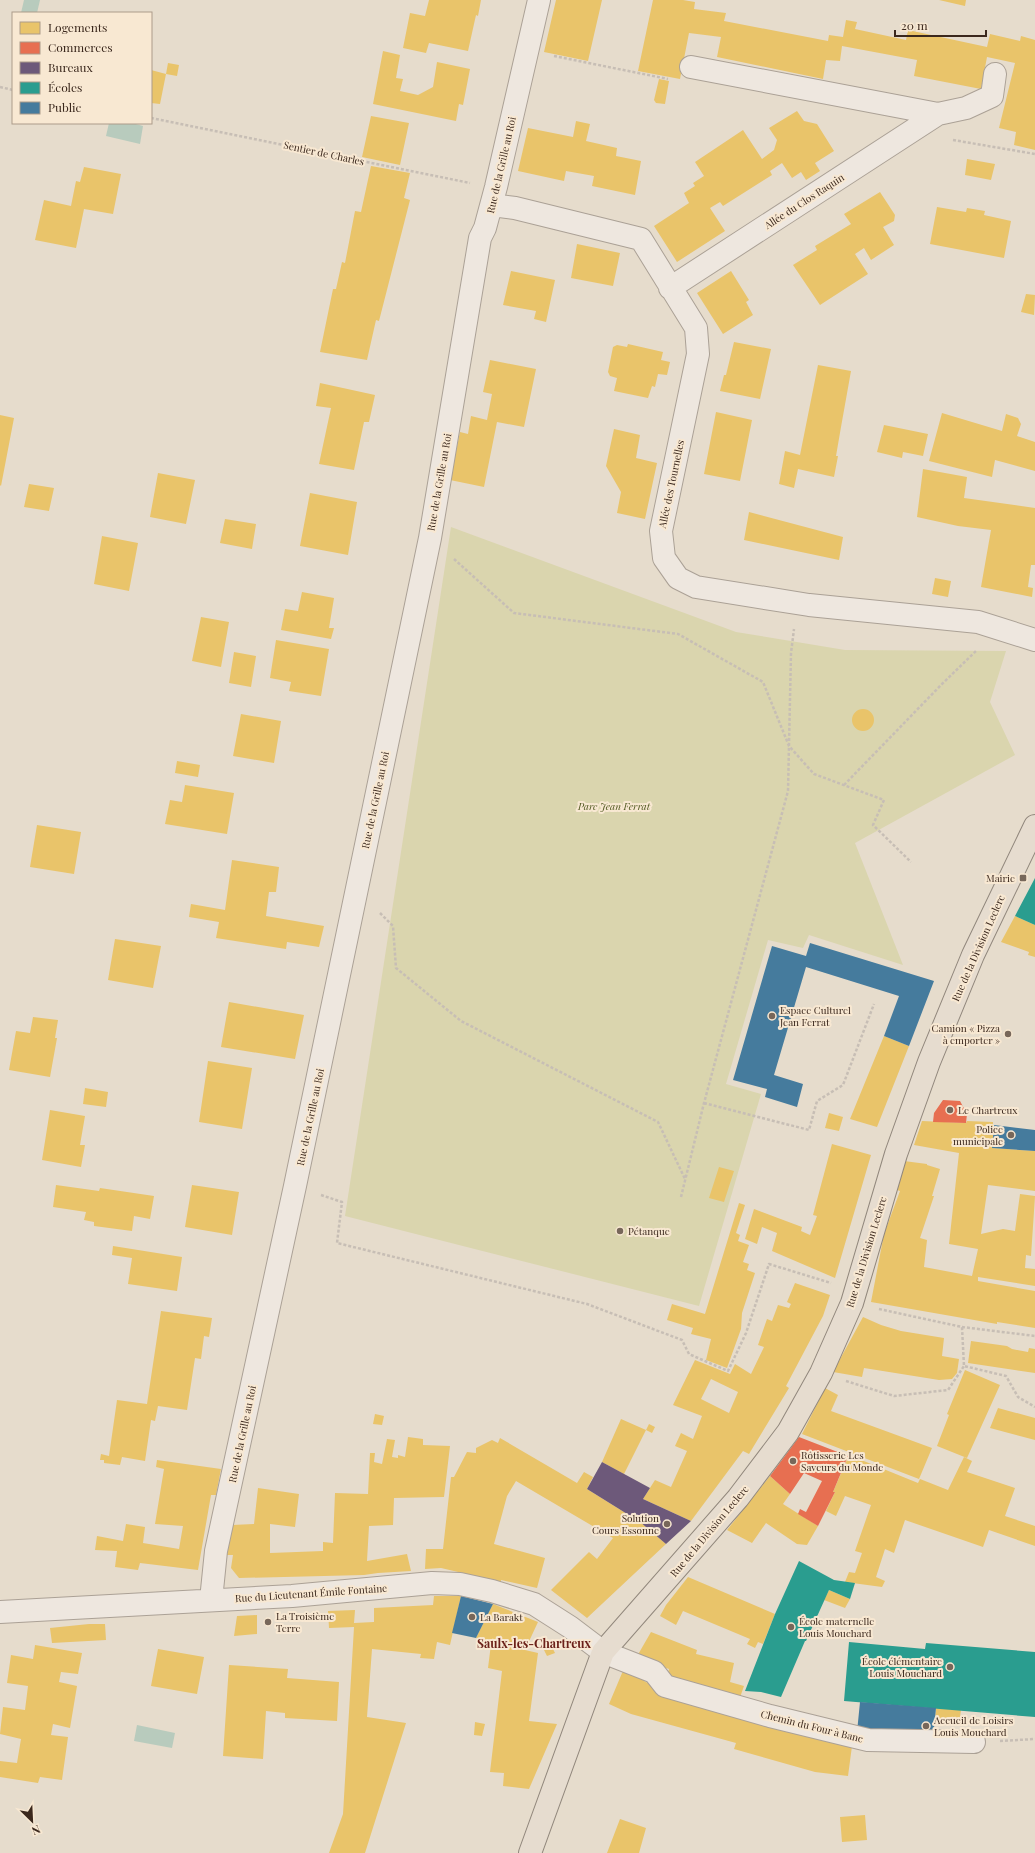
<svg xmlns="http://www.w3.org/2000/svg" width="1035" height="1853" font-family="'Playfair Display',serif">
<style>
.green{fill:#dad5ae}
.water{fill:#b8cbbd}
.homes{fill:#e9c46a;fill-rule:evenodd}
.shops{fill:#e76f51}
.offices{fill:#6d597a}
.schools{fill:#2a9d8f}
.public{fill:#457b9d}
.lines{fill:none;stroke-linecap:round;stroke-linejoin:round}
.minor-casing{stroke:#aba196;stroke-width:24}
.major-casing{stroke:#91877c;stroke-width:24}
.path{stroke:#c7beb5;stroke-width:2.5;stroke-dasharray:3 2;stroke-linecap:butt}
.minor{stroke:#eee7df;stroke-width:22}
.major{stroke:#e6dccf;stroke-width:22}
.poi-dot{fill:#77675a;stroke:#f8e8d2;stroke-width:1.5}
.labels{text-anchor:middle;dominant-baseline:central;stroke-width:4;stroke-linejoin:round;paint-order:stroke}
.street-label{font-size:10px;fill:#3b281d;stroke:#f8e8d2}
.park-label{font-size:10px;font-style:italic;fill:#525922;stroke:#f8e8d2}
.poi-label{font-size:10px;fill:#3b281d;stroke:#f8e8d2;text-anchor:start}
.quarter-label{font-size:12px;font-weight:bold;fill:#6b2019;stroke:#f8e8d2}
</style>
<rect width="100%" height="100%" fill="#e6dccc"/>
<path class="green" d="M451,527l285,105 109,18 161,1 -16,51 25,53 -160,88 48,122 -94,-30 -6,13 -35,-8 -42,144 35,10 -62,212 -354,-90z"/>
<path class="water" d="M24,0h16l-3,13h-16z
M109,123h23l11,3 -3,18 -34,-8z
M137,1725l38,8 -3,15 -38,-7z"/>
<path class="homes" d="M429,0h52l-3,16 -2,-1 -8,36 -39,-8 -3,10 -23,-5 7,-35 15,3z
M556,0h46l-14,61 -44,-9z
M653,0h30l12,2 -1,7 32,4 -2,8 104,20 1,-6 14,2 3,-17 11,2 -2,7 51,11 2,-10 79,17 3,-13 30,7 1,-5 14,4v110l-21,-5 2,-13 -17,-4 16,-65 -28,-6 -6,32 -67,-13 3,-16 -75,-14 -2,15 -14,-1 -3,19 -106,-22 4,-20 -32,-4 -9,46 -42,-8z
M939,0h27l-1,6z
M383,51l17,4 -4,23 7,1 -3,12 18,4 15,-8 4,-25 33,7 -7,36 -4,-1 -3,17 -83,-17z
M168,63l11,2 -2,11 -11,-2 -6,30 -9,-1v-33l15,4z
M659,79l10,2 -4,23 -9,-1 -2,-3z
M797,111l7,10 13,3 17,27 -19,12 5,8 -14,9 -5,-8 -9,6 -10,-15 -12,8 2,4 -49,31 -3,-4 -10,6 15,23 -48,31 -23,-36 35,-23 -5,-10 11,-7 -2,-3 11,-7 -9,-14 48,-32 19,29 12,-9 3,-10 -8,-12z
M371,116l38,7 -9,42 -38,-8z
M576,121l14,3 -4,17 31,7 -1,8 25,5 -6,34 -43,-9 2,-10 -28,-5 -2,10 -46,-10 10,-43 45,9z
M967,159l28,5 -4,16 -26,-5z
M371,166l39,7 -6,25 6,2 -31,121 -3,-1 -9,40 -47,-8 13,-63h3l6,-27 3,1 10,-52 6,1z
M84,167l37,7 -8,40 -29,-5 -8,39 -41,-8 9,-40 27,6 5,-25 4,1z
M880,192l15,23 -1,6 -11,6 11,18 -23,15 -7,-12 -9,6 13,20 -48,31 -27,-40 24,-15 -2,-4 36,-22 -7,-10z
M937,207l29,5 1,-4 18,3 -1,4 27,6 -7,37 -74,-14z
M577,244l43,9 -7,33 -42,-8z
M511,271l44,9 -9,42 -12,-3 2,-8 -33,-6z
M731,271l18,29 -3,2 7,13 -30,19 -26,-41z
M1026,294l9,1 -1,20 -13,-3z
M734,342l37,7 -11,50 -40,-8 4,-16h2z
M628,344l35,8 -2,8 9,2 -3,13 -9,-1 -3,13 -3,-1 -4,12 -34,-7 3,-13 -7,-2 -2,-4 5,-25 4,-2 10,2z
M490,360l46,9 -12,58 -27,-5 -13,65 -34,-7 10,-48 8,2 3,-18 16,4 5,-26 -9,-2z
M818,365l33,6 -10,56 -5,29h2l-4,21 -36,-8 -4,19 -15,-4 6,-33 15,4z
M320,383l55,12 -6,27h-5l-10,48 -35,-6 12,-56 -15,-2z
M716,412l36,8 -12,61 -36,-7z
M942,413l60,18 4,-17 12,4 3,6 -4,12 18,6v29l-40,-11 -3,17 -63,-16z
M0,415l14,3 -13,68 -1,-1z
M884,425l44,9 -5,22 -20,-4 -1,6 -25,-6z
M614,429l26,6 -4,23 21,5 -12,56 -28,-6 4,-21 -15,-26z
M923,469l44,8 -3,21 71,10v57h-4l-3,22 5,1 -1,9 -51,-10 10,-57 -33,-4 -41,-9z
M158,473l37,7 -9,44 -36,-7z
M29,484l25,4 -5,23 -25,-4z
M310,493l47,9 -9,53 -48,-9z
M749,512l94,25 -4,23 -95,-20z
M225,519l31,5 -4,25 -32,-6z
M102,536l36,7 -9,48 -35,-7z
M935,578l16,3 -3,16 -16,-3z
M302,592l32,6 -5,30h5l-3,11 -50,-9 4,-21 13,2z
M201,617l28,5 -8,45 -29,-6z
M276,640l53,9 -8,47 -32,-5 2,-9 -21,-4z
M234,652l22,4 -5,31 -22,-4z
M852 720a11 11 0 1 1 22 0a11 11 0 1 1-22 0Z
M241,714l40,7 -7,42 -41,-7z
M177,761l23,4 -2,12 -23,-4z
M185,785l49,8 -7,41 -62,-10 5,-24 12,2z
M37,825l44,7 -7,42 -44,-7z
M232,860l47,7 -3,25h-7l-3,24 58,10 -5,21 -32,-5 -1,7 -70,-11 3,-16 -30,-5 2,-13 34,6z
M1015,916l20,9v32l-7,-2 1,-3 -28,-10z
M115,939l46,7 -8,42 -45,-8z
M229,1002l75,13 -9,44 -74,-12z
M33,1017l25,3 -3,18h2l-7,39 -41,-7 7,-39 14,2z
M884,1036l25,10 -32,81 -27,-8z
M208,1061l44,7 -10,61 -43,-7z
M85,1088l23,4 -2,15 -23,-3z
M50,1110l35,6 -5,29h5l-4,22 -39,-7z
M829,1113l14,4 -4,14 -14,-3z
M922,1121l44,2 1,-2 26,1v4l1,-1 -2,23 43,3v40l-47,-6 -7,49 22,-5 12,2 5,-37 15,2 -4,60 -5,-1 -1,13 10,1v17l-57,-9v4l57,10v37l-38,-6v2l-126,-22 13,-68 16,-43 -3,-1 7,-29 23,3v1l13,4 -8,27h2l-14,42 7,2 -3,27 48,9 6,-27 -29,-5 10,-91 -45,-8z
M832,1144l39,11 -36,123 -63,-27 5,-18 -15,-6 -5,17 -12,-5 9,-30 48,18 -1,4 9,4 7,-19 -4,-1z
M719,1167l15,4 -10,31 -15,-4z
M56,1185l43,6 1,-3 54,8 -4,23 -16,-3 -2,15 -38,-5v-4l-10,-2 2,-8 -33,-5z
M192,1185l47,7 -7,43 -47,-8z
M739,1203l6,2 -9,28 4,2 -2,6 11,4 -6,17 6,2 -2,6 8,3 -13,40 -1,16 -14,39 -21,-8 5,-21 -20,-5 2,-6 -26,-8 5,-16 33,10z
M113,1246l69,11 -5,34 -49,-7 4,-26 -20,-3z
M795,1283l35,12 -7,21 -37,70 3,2 -40,66 -6,-3 -52,70 -48,-22 12,-19 16,7 16,-36 -12,-5 6,-13 12,6 9,-23 -29,-11 22,-45 35,14 5,-10 16,10 13,-27 -6,-2 9,-26 5,2 6,-16 11,3 2,-4 -4,-2zM711,1379l27,13 -9,21 -28,-14z
M161,1311l51,7 -3,19 -5,-1 -3,23 -6,-1 -8,52 -29,-4 -3,15 -4,-1 -6,41 -23,-4 -2,8 -16,-2v-3h-4l1,-6 8,2 8,-56 30,4z
M863,1317l18,8 20,6 43,7 -2,18 17,3 -2,14 -5,6 -13,1 -75,-12 -2,9 -29,-5z
M971,1341l36,5 5,3 16,3 1,-4 6,1v24l-67,-10z
M965,1370l35,15 -33,73 -30,-12 12,-31 -2,-1z
M825,1388l13,7 -7,16 101,37 -13,31 -117,-45z
M998,1408l37,10v22l-45,-12z
M375,1414l9,2 -2,9 -9,-1z
M621,1419l25,11 3,-6 6,3 -3,6 -6,-3 -22,44 -22,-12z
M408,1437l15,2v6l27,1 -6,51 -50,1 -1,27 -24,1 -2,35 40,-7 4,17 -33,2 -14,2 -125,3 -8,-10 2,-13h-6l5,-30 22,-1 4,-36 41,6 -4,33 -25,-3v29l53,-2v-9l10,1 2,-50 33,1 2,-41h5l-1,9 8,2 5,-25 8,1 -3,17 6,1v-3l7,2z
M500,1438l77,45 7,-11 9,5 -6,12 45,28 1,-1 33,28 -79,74 -36,-28 38,-38 8,7 16,-21 -97,-57 -9,15 -13,48 51,14 -8,30 -36,-8v2l-60,-14 -16,1 1,-20h17l8,-72h3l13,-25 9,1v-5l16,-8 6,3z
M849,1455l69,28 2,-4 28,11 16,-33 8,4 -5,11 48,16 -10,28 30,10v20l-46,-16 -6,17 -78,-27 -11,33 -9,-4 -9,28 9,4 -3,6 -37,-5 4,-10 6,1 7,-20 -7,-2 16,-46 -26,-9 -9,20 -10,-5 9,-19h-2z
M157,1460l64,9 -5,26h-5l-13,75 -58,-7 -2,7 -23,-3 2,-16 -22,-1 2,-14 26,5 3,-17 19,3 -2,16 36,6 4,-23 -28,-2 9,-55 -8,-2z
M770,1476l20,18 -7,10 35,22 -11,19 -10,-1 -31,-21 -14,20 -25,-13z
M688,1577l87,37 -12,30 -5,-2 -3,6 -8,-4 3,-5 -67,-28 -7,14 -16,-9 6,-11z
M829,1590l21,9 -5,9 -21,-8z
M434,1596h27l-11,49 -13,-3 -3,17 -14,-1 1,-4 -49,-5 -5,68 39,6 -41,130h-36l14,-39 11,-187 -25,1 -1,-17 27,-1 -1,13 20,-1v-14l59,-3z
M493,1604l45,18 -13,28 13,3 -9,68 28,3 -28,65 -26,-3 1,-13 -14,-1 12,-101 -14,-3 3,-24 -15,-6z
M257,1615v19l-23,2 3,-20z
M89,1624h16l1,16 -54,3 -2,-15z
M651,1632l46,18 -1,4 38,9 -4,19 14,4 -6,17 -72,-22 3,-12 -33,-11z
M35,1645l47,8 -4,21 -17,-2 -2,10 18,4 -7,42 -17,-4 -2,11 17,2 -6,43 -22,-3 -2,6 -38,-6v-16l17,2 4,-24 -21,-5 3,-27 22,3 3,-24 -21,-3 4,-28 22,4z
M552,1647l3,6 -8,3 -3,-6z
M158,1649l46,8 -7,37 -46,-8z
M229,1665l59,4 -1,9 52,4 -2,39 -52,-3v-5l-19,-2 -3,48 -40,-3z
M625,1666l21,9 -2,6 38,20 170,45 -4,30 -33,-4 -81,-23 2,-6 -105,-29 -22,-10z
M936,1708l25,2 -2,14 -24,-3z
M475,1722l10,2 -3,12 -8,-1z
M865,1815l2,25 -25,2 -2,-25z
M620,1819l26,9 -7,25h-32z"/>
<path class="shops" d="M943,1100l17,1 7,13 -1,9 -33,-1 1,-9z
M799,1437l49,19 -15,36h2l-17,34 -20,-12 2,-5 6,3 16,-31 -18,-8 -14,21 -20,-18z"/>
<path class="offices" d="M602,1462l48,26 -7,11 48,22 -25,23 -33,-28 -1,1 -45,-28z"/>
<path class="schools" d="M1035,878v47l-20,-9z
M799,1561l35,19 21,3 -5,16 -21,-9 -23,51h-1l-24,56 -20,-5 -16,-1 30,-77z
M849,1642l76,7 1,-6 109,9v65l-191,-16z"/>
<path class="public" d="M810,943l124,38 -25,65 -25,-10 15,-40 -93,-29 -32,108 29,9 -6,23 -32,-10 2,-8 -34,-9 39,-134 34,10z
M994,1125l41,5v21l-43,-3z
M461,1596l32,8 -17,34 -24,-5z
M860,1702l76,6 -3,30 -76,-6z"/>
<g class="lines">
<g class="minor-casing">
<path id="minor" d="M691,67l247,47
M492,205l23,3 126,31 55,89 2,26 -37,177 3,27 14,20 18,9 113,18 169,17 57,18
M670,288l268,-174 28,-6 26,-12 3,-22
M211,1600l5,-49 79,-365 135,-648 50,-300 5,-10 11,-41 43,-187
M0,1612l292,-16 140,-13 28,1 32,7 42,13 36,23 33,25 51,20 11,14 105,30 98,24 106,2"/>
</g>
<g class="major-casing">
<path id="major" d="M530,1853l73,-201 135,-154 50,-66 33,-59 31,-70 44,-149 33,-92 44,-107 62,-129"/>
</g>
<path class="path" d="M554,56l114,23
M0,87l13,3
M151,118l319,65
M953,140l82,14
M454,559l60,54 164,21 85,48 26,64 25,28 70,26 -11,25 38,37
M844,785l98,-101 35,-34
M380,913l13,13 3,42 65,53 197,101 27,57
M704,1103l105,27 8,-29 26,-16 31,-81
M321,1195l21,7 -5,41 250,61 95,36 7,14 39,17 18,-38 23,-69 62,19
M681,1197l23,-94 84,-312 3,-138 3,-24
M879,1309l83,18 2,39 42,10 12,21 17,10
M962,1327l73,9
M846,1381l48,15 54,-6 16,-24
M1000,1741l35,-2"/>
<use href="#minor" class="minor"/>
<use href="#major" class="major"/>
</g>
<g class="poi-dot">
<rect x="1019" y="874" width="8" height="8" rx="2"/>
<circle cx="772" cy="1016" r="4"/>
<circle cx="1008" cy="1034" r="4"/>
<circle cx="950" cy="1110" r="4"/>
<circle cx="1011" cy="1135" r="4"/>
<circle cx="620" cy="1231" r="4"/>
<circle cx="793" cy="1461" r="4"/>
<circle cx="667" cy="1524" r="4"/>
<circle cx="472" cy="1617" r="4"/>
<circle cx="268" cy="1622" r="4"/>
<circle cx="791" cy="1627" r="4"/>
<circle cx="950" cy="1667" r="4"/>
<circle cx="926" cy="1726" r="4"/>
</g>
<g class="labels">
<g class="street-label">
<text transform="translate(324 153) rotate(12)">Sentier de Charles</text>
<text transform="translate(501 165) rotate(-77)">Rue de la Grille au Roi</text>
<text transform="translate(804 201) rotate(-33)">Allée du Clos Raquin</text>
<text transform="translate(439 482) rotate(-80)">Rue de la Grille au Roi</text>
<text transform="translate(671 484) rotate(-78)">Allée des Tournelles</text>
<text transform="translate(375 800) rotate(-78)">Rue de la Grille au Roi</text>
<text transform="translate(978 948) rotate(-66)">Rue de la Division Leclerc</text>
<text transform="translate(310 1117) rotate(-78)">Rue de la Grille au Roi</text>
<text transform="translate(866 1252) rotate(-73)">Rue de la Division Leclerc</text>
<text transform="translate(242 1434) rotate(-78)">Rue de la Grille au Roi</text>
<text transform="translate(709 1531) rotate(-50)">Rue de la Division Leclerc</text>
<text transform="translate(311 1593) rotate(-4)">Rue du Lieutenant Émile Fontaine</text>
<text transform="translate(812 1726) rotate(14)">Chemin du Four à Banc</text>
</g>
<g class="park-label">
<text x="614" y="806">Parc Jean Ferrat</text>
</g>
<g class="poi-label">
<text x="1015" y="878" text-anchor="end">Mairie</text>
<text x="780" y="1010">Espace Culturel<tspan x="780" dy="12">Jean Ferrat</tspan></text>
<text x="1000" y="1028" text-anchor="end">Camion « Pizza<tspan x="1000" dy="12">à emporter »</tspan></text>
<text x="958" y="1110">Le Chartreux</text>
<text x="1003" y="1129" text-anchor="end">Police<tspan x="1003" dy="12">municipale</tspan></text>
<text x="628" y="1231">Pétanque</text>
<text x="801" y="1455">Rôtisserie Les<tspan x="801" dy="12">Saveurs du Monde</tspan></text>
<text x="659" y="1518" text-anchor="end">Solution<tspan x="659" dy="12">Cours Essonne</tspan></text>
<text x="276" y="1616">La Troisième<tspan x="276" dy="12">Terre</tspan></text>
<text x="480" y="1617">La Barakt</text>
<text x="799" y="1621">École maternelle<tspan x="799" dy="12">Louis Mouchard</tspan></text>
<text x="942" y="1661" text-anchor="end">École élémentaire<tspan x="942" dy="12">Louis Mouchard</tspan></text>
<text x="934" y="1720">Accueil de Loisirs<tspan x="934" dy="12">Louis Mouchard</tspan></text>
</g>
<g class="quarter-label">
<text x="534" y="1643">Saulx-les-Chartreux</text>
</g>
</g>
<rect x="12" y="12" width="140" height="112" fill="#f8e8d2" stroke="#ac9b8a"/>
<rect x="20" y="22" width="20" height="12" fill="#e9c46a" stroke="#ac9b8a"/>
<text x="48" y="32" font-size="12" fill="#3b281d">Logements</text>
<rect x="20" y="42" width="20" height="12" fill="#e76f51" stroke="#ac9b8a"/>
<text x="48" y="52" font-size="12" fill="#3b281d">Commerces</text>
<rect x="20" y="62" width="20" height="12" fill="#6d597a" stroke="#ac9b8a"/>
<text x="48" y="72" font-size="12" fill="#3b281d">Bureaux</text>
<rect x="20" y="82" width="20" height="12" fill="#2a9d8f" stroke="#ac9b8a"/>
<text x="48" y="92" font-size="12" fill="#3b281d">Écoles</text>
<rect x="20" y="102" width="20" height="12" fill="#457b9d" stroke="#ac9b8a"/>
<text x="48" y="112" font-size="12" fill="#3b281d">Public</text>
<g transform="translate(32 1821) rotate(156)" stroke="#f8e8d2" stroke-width="3" paint-order="stroke">
<path d="M0-3L7 15L0 10L-7 15Z" fill="#3b281d"/>
<text y="-6" font-size="11" font-weight="bold" text-anchor="middle" fill="#3b281d">N</text>
</g>
<path d="M895 30v6h91v-6" fill="none" stroke="#3b281d" stroke-width="2"/>
<text x="901" y="30" font-size="12" fill="#3b281d" stroke="#f8e8d2" stroke-width="3" paint-order="stroke">20 m</text>
</svg>
